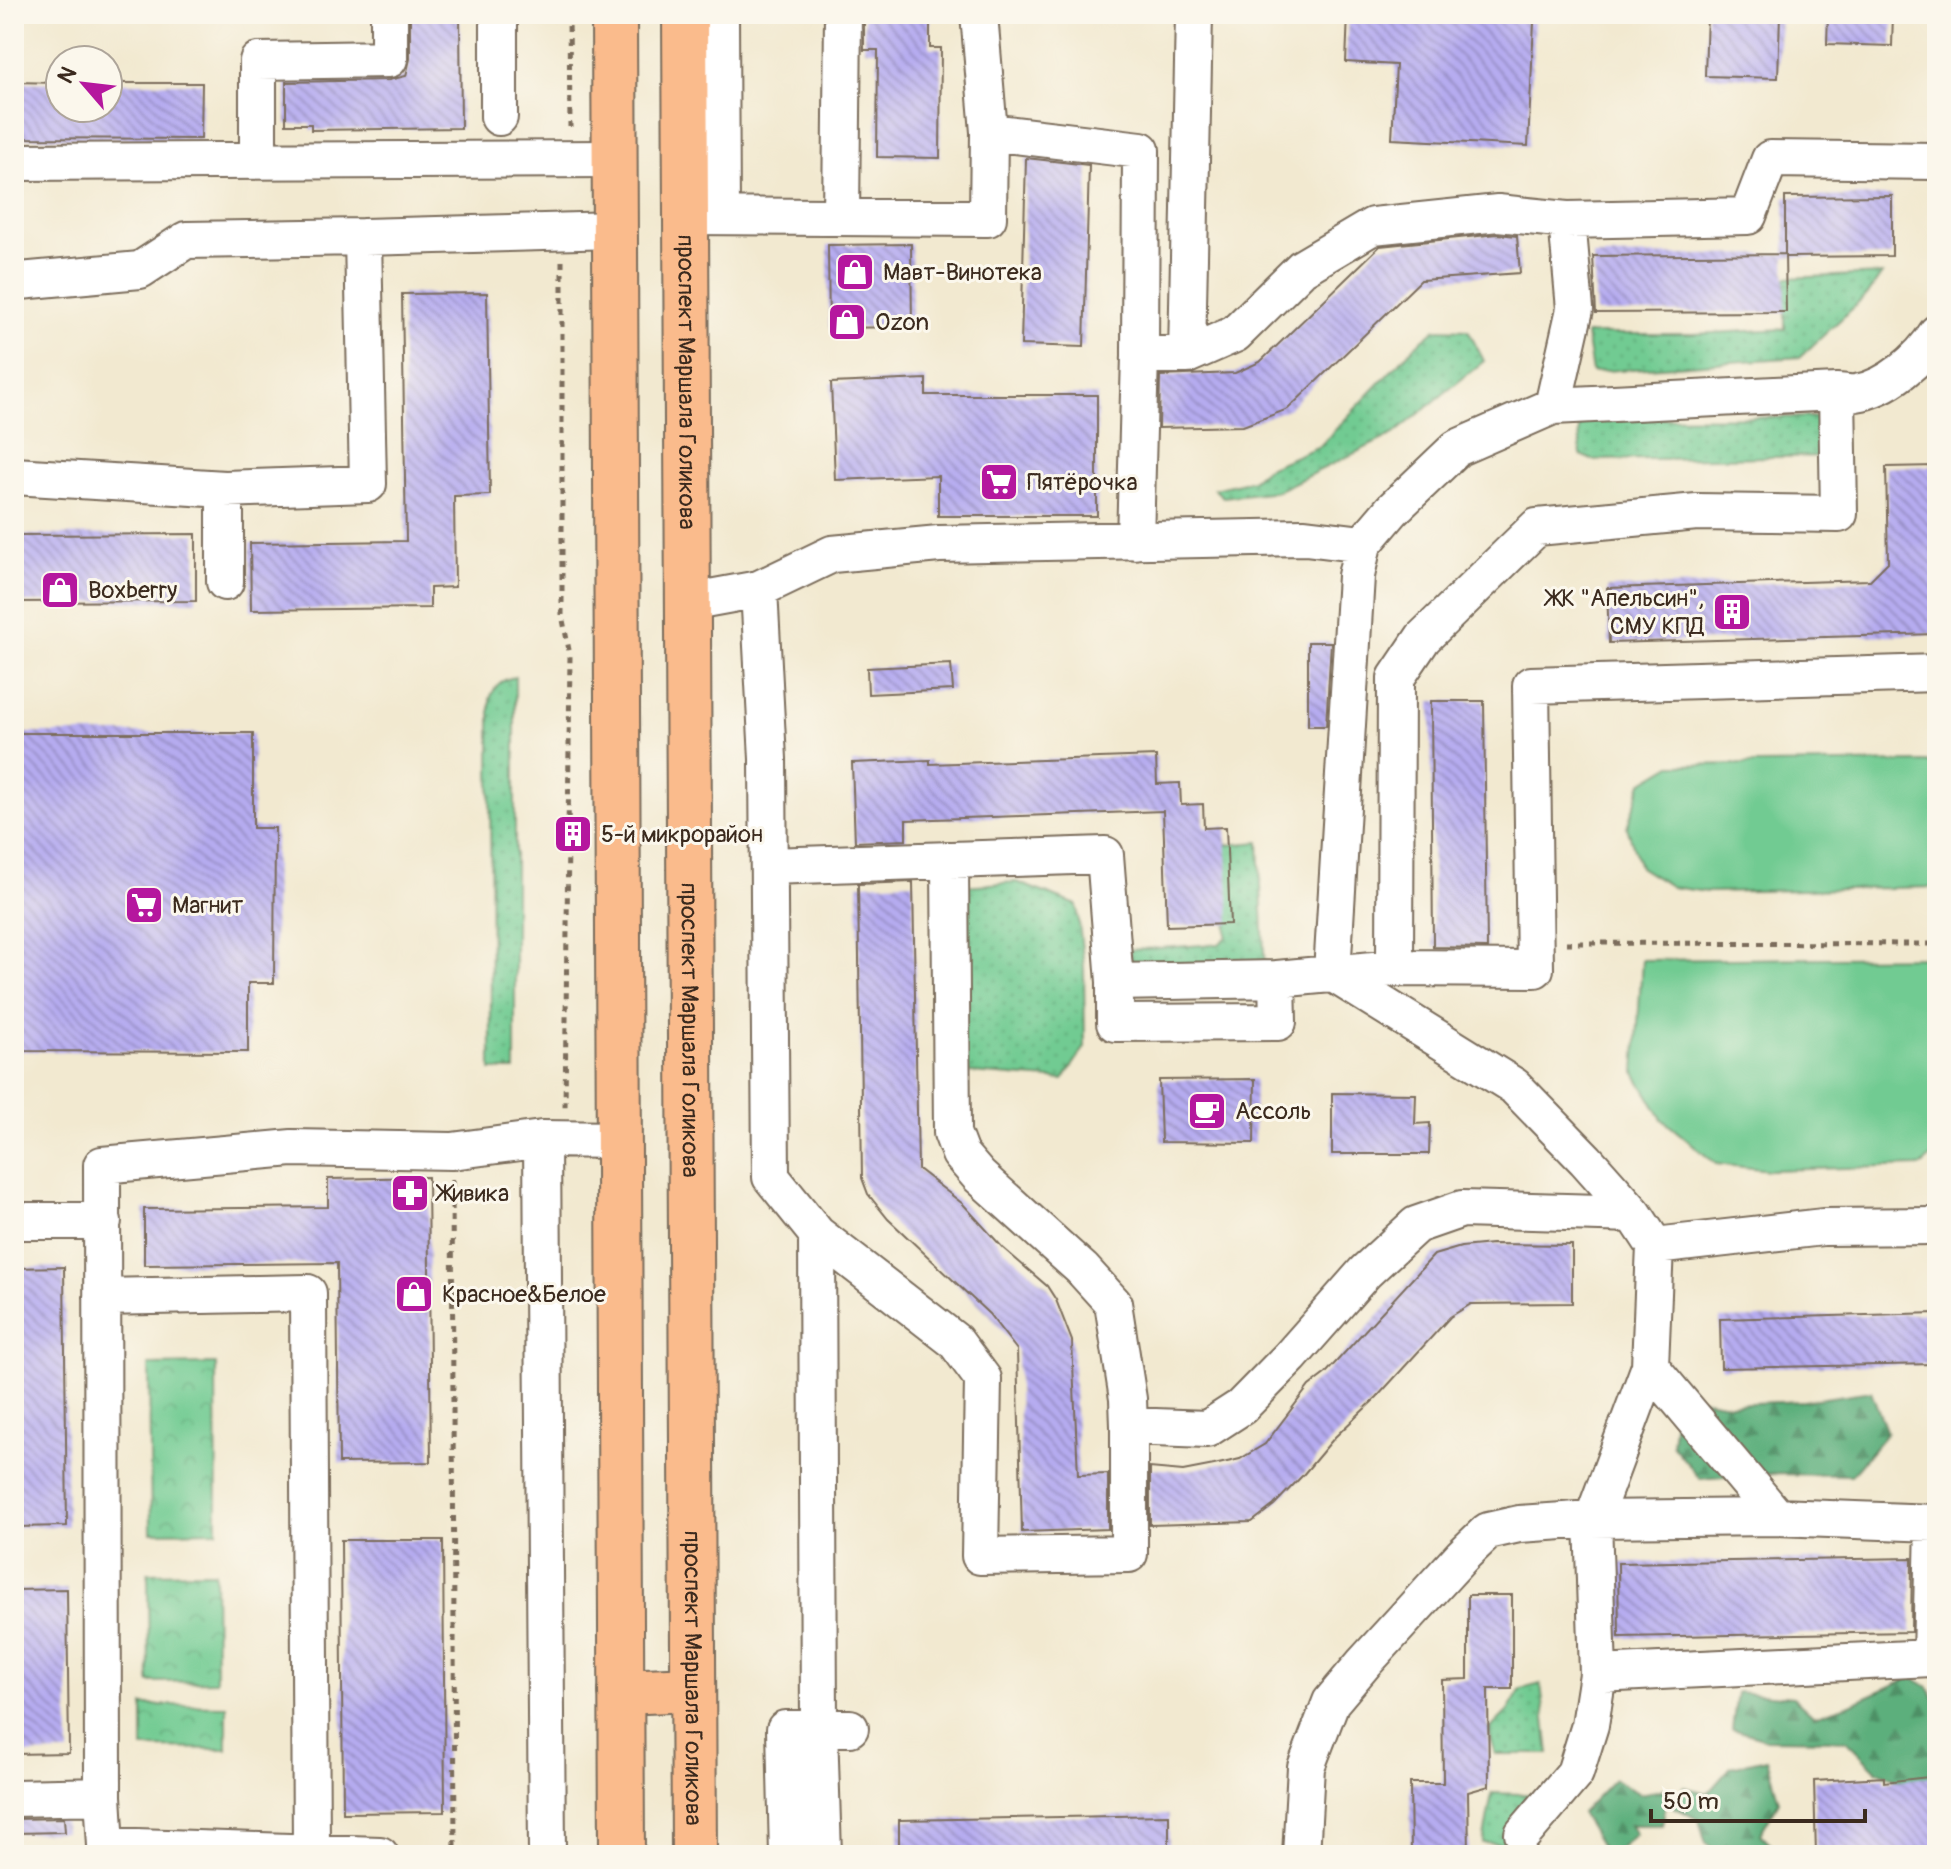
<svg xmlns="http://www.w3.org/2000/svg" width="1951" height="1869" font-family="Pangolin,sans-serif">
<style>
.grass{fill:url(#grass-dots);stroke:#567a58;stroke-width:2}
.forest{fill:url(#forest-firs);stroke:#4c6c4d;stroke-width:2}
.park{fill:url(#park-crowns);stroke:#567a58;stroke-width:2}
.pitch{fill:#71cb92;stroke:#567a58;stroke-width:2}
.building{fill:url(#building-back-hatch)}
.lines{fill:none;stroke-linecap:round;stroke-linejoin:round}
.minor-casing{stroke:#7b6d5c;stroke-width:40}
.major-casing{stroke:#7b6d5c;stroke-width:48}
.path{stroke:#7b6d5c;stroke-width:5;stroke-dasharray:6 6;stroke-linecap:butt}
.minor{stroke:#fff;stroke-width:36}
.major{stroke:#fabb8c;stroke-width:44}
.labels{text-anchor:middle;dominant-baseline:central;stroke-width:6;stroke-linejoin:round;paint-order:stroke}
.poi-label{font-size:24px;fill:#3b2a1e;stroke:#fbf7ec;text-anchor:start}
.street-label{font-size:24px;fill:#3b2a1e;stroke:#fbf7ec}
</style>
<defs>
<pattern id="grass-dots" width="8" height="8" patternUnits="userSpaceOnUse" patternTransform="scale(2)"><rect width="8" height="8" fill="#71cb92"/><path d="M2 2h.1M6 6h.1" fill="none" stroke="#63ae7d" stroke-width="1.8" stroke-linecap="round"/></pattern>
<pattern id="forest-firs" width="22" height="20" patternUnits="userSpaceOnUse" patternTransform="scale(2)"><rect width="22" height="20" fill="#5caf7c"/><path d="M5 1l3.5 6h-7zM16 11l3.5 6h-7z" fill="#4d8f65"/></pattern>
<pattern id="park-crowns" width="20" height="18" patternUnits="userSpaceOnUse" patternTransform="scale(2)"><rect width="20" height="18" fill="#71cb92"/><path d="M2 6a3 3 0 1 1 6 0M12 15a3 3 0 1 1 6 0" fill="none" stroke="#63ae7d"/></pattern>
<pattern id="building-back-hatch" width="6" height="6" patternUnits="userSpaceOnUse" patternTransform="scale(2)"><rect width="6" height="6" fill="#b6acf0"/><path d="M-1 5l2 2M0 0l6 6M5-1l2 2" fill="none" stroke="#958cc2"/></pattern>
</defs>
<rect width="100%" height="100%" fill="#fbf7ec"/>
<filter id="ink" filterUnits="userSpaceOnUse"><feTurbulence type="fractalNoise" baseFrequency=".0125" numOctaves="2"/><feDisplacementMap in="SourceGraphic" scale="16" xChannelSelector="R" yChannelSelector="G"/><feConvolveMatrix kernelMatrix="1 2 1 2 8 2 1 2 1" color-interpolation-filters="sRGB"/></filter>
<filter id="wash" filterUnits="userSpaceOnUse"><feTurbulence type="fractalNoise" baseFrequency=".006" numOctaves="4" result="noise"/><feDisplacementMap in="SourceGraphic" scale="32" xChannelSelector="R" yChannelSelector="G"/><feGaussianBlur stdDeviation="1.8" result="paint"/><feColorMatrix in="noise" values="0 0 0 0 0 0 0 0 0 0 0 0 0 0 0 0 0 1.4 0 .05"/><feComposite in="paint" operator="in"/></filter>
<g filter="url(#wash)">
<rect width="100%" height="100%" fill="#f2e9d0"/>
<path class="grass" d="M1882,274l-14,20 -68,63 -208,15 -6,-38h108l91,-5v-51z
M1436,329l32,1 16,31 -90,73 -117,57 -54,6 -9,-8 38,-9 13,-11 55,-23 94,-99z
M1835,417v39l-243,4 -11,-5 -3,-37z
M515,677v393h-24l-1,-371c5,-14 10,-19 25,-22z
M1259,842l6,133 -133,5 -2,-30 89,-6 8,-7 -1,-92z
M1016,882l61,23 7,63 1,79 -22,33 -116,-9 5,-184z
M1541,1684l8,70h-54l-6,-24 19,-19 13,-22z
M1492,1793l54,2 -36,49 -27,-1z"/>
<path class="forest" d="M1871,1391l16,42 -36,42 -91,-1 -60,5 -28,-34 5,-50 52,9 75,-3z
M1912,1677l16,10 9,16v76l-30,5 -31,-14 -30,-30 -80,-1 -34,-10 5,-37 56,5 21,19 34,-11z
M1767,1759l12,42 -19,33 21,21h-60l-15,-11 -7,-24 -27,-14 5,-5 6,-14 25,6 23,-26z
M1614,1779l26,15 29,-6 -7,37h-32l6,9 -25,21h-5l-25,-42z"/>
<path class="park" d="M216,1364l1,167 -66,1 -2,-167z
M215,1572l1,109 -67,1 -1,-109z
M143,1705l84,1v43l-84,-1z"/>
<path class="pitch" d="M1927,762l10,4v121l-230,5 -35,-5 -32,-20 -13,-40 15,-44 30,-18z
M1937,957v195l-16,14 -151,4 -54,-6 -54,-45 -27,-46 7,-113z"/>
<g id="blocks">
<path class="building" d="M410,14h50l1,114 -150,2v-6h-25v-42l103,-2 17,-4 4,-17z
M864,14h66v34h11l-1,110 -63,-1 1,-107h-14z
M1348,14l186,8 -6,124 -136,-7 4,-74 -50,-3z
M1707,14h73l-2,64 -73,-2z
M1828,14h65l-1,32 -65,-2z
M14,82l46,1v25h48v-25h94l-1,56 -187,-1z
M1026,158l63,7 -5,182 -63,-2z
M1892,196v60l-107,1v-60z
M1498,234l19,2 3,37 -99,7 -133,129 -45,17 -84,2 1,-52 75,-3 25,-11 120,-116z
M911,244l1,83 -83,1 -1,-83z
M1785,254l1,58 -190,1 -3,-57z
M487,293l3,202 -36,1 1,91 -25,1v20l-179,2 -1,-67 156,-2 -4,-247z
M926,379v16h171v121h-159v-40l-103,4 -4,-97z
M1937,466v168l-328,9 -2,-55 263,-8 18,-18 -2,-95z
M196,534v67l-182,1v-67z
M1308,642h23l-5,84h-18z
M951,664l2,26 -85,4 -1,-26z
M1431,701h53l3,247 -54,-1z
M14,733h239v95h22l-1,155h-26v69l-234,-1z
M1156,756l1,28 23,-1 1,22 22,-1 1,24 22,-1 4,97 -63,2 -4,-115 -257,9v20l-51,2 -3,-79 78,-3v4z
M913,882l5,287 45,35 40,44 44,38 9,14 16,41 6,134 30,-1v55l-86,3 -5,-182 -28,-36 -101,-95 -20,-25 -6,-16 -4,-294z
M1255,1079l-1,64 -93,-1 -2,-62z
M1332,1093l84,1 -1,30 15,-1 -1,31h-97z
M428,1177l3,285 -92,1 -2,-200 -193,2v-56l184,-2v-28z
M1492,1244l80,1v58l-101,1 -21,13 -73,80 -42,40 -32,38 -29,30 -22,17 -102,3v-57l33,3 31,-6 26,-6 25,-15 44,-58 17,-13 108,-118 27,-8z
M64,1267l3,259 -53,1v-259z
M1937,1313v51l-216,4 -1,-49z
M341,1540h102l2,272 -102,1z
M1912,1558l-1,74 -292,5 -1,-74z
M67,1589l2,164 -55,1v-164z
M1468,1595h44v94h-24l1,97 -21,6 1,63h-58l-1,-72h33l-1,-103 26,-1z
M1937,1776v79h-121l-2,-74 70,-4v5z
M1169,1815v40h-270v-35z
M64,1818l1,14 -50,1v-14z"/>
</g>
</g>
<g filter="url(#ink)">
<use href="#blocks" fill-opacity="0" stroke="#7b6d5c" stroke-width="2"/>
<g class="lines">
<g class="minor-casing">
<path id="minor" d="M720,14l1,202
M499,117v-103
M989,132l152,18 -1,205h47l48,-21 67,-66 71,-42 125,-13 69,7 181,-4 22,-57 167,2
M258,159v-98l131,-2v-45
M14,162l601,-3
M686,216l302,2 1,-86 -10,-118
M841,217l2,-203
M14,285l6,-4 120,-11 46,-30 177,-3
M1187,355l7,-341
M1553,406l22,-97 -8,-89
M14,476l211,13 143,-5 -5,-247 252,-7
M1135,541l5,-186
M225,582v-93
M759,589l9,170 3,418 46,57 2,494h31
M688,602l71,-13 73,-35 107,-10 366,-7 58,7
M950,860l2,273 8,21 19,22 103,93 31,34 15,96 1,27 78,3 34,-22 49,-50 75,-85 51,-47 46,-16 172,5
M769,866l336,-11 10,127 162,-3 1,43 -163,1v-41
M1395,968l1,-290 27,-40 114,-111 160,-15 142,2 -2,-122
M1277,979l118,-11 140,1 -4,-284 406,-12
M542,1139l5,716
M14,1221h89
M817,1234l138,107 28,38 -3,177 149,-2v-128
M1655,1246l168,-19 114,-1
M102,1297l206,-4 3,558
M1598,1674l333,-16 3,-135 -157,-6 -127,-151 5,-120 -21,-32 -48,-54 -72,-74 -182,-113 24,-397 7,-32 29,-34 65,-62 96,-42 284,-14c6,0 14,2 19,1 32,-5 65,-34 81,-60
M103,1796l-1,-631 190,-17 160,3 90,-12 77,1
M14,1798l89,-2 3,50 274,9
M1523,1834l52,-61 15,-48 8,-51 -5,-155 184,-2
M788,1855l-3,-126 34,-1 4,127
M1301,1855l5,-88 25,-65 33,-39 98,-107 26,-25 31,-7 74,-5 57,-153"/>
</g>
<g class="major-casing">
<g id="major">
<path d="M614,14l8,1841"/>
<path id="s1" d="M685,14l9,1841"/>
<path d="M621,1692l72,-3"/>
</g>
</g>
<path class="path" d="M569,14l1,113
M562,261v354l8,40 -5,455
M1566,943l371,1
M452,1180l3,675"/>
<use href="#minor" class="minor"/>
<use href="#major" class="major"/>
</g>
</g>
<defs>
<g id="shop-square" transform="scale(2)"><rect x="-9" y="-9" width="18" height="18" rx="4" fill="#b5179e" stroke="#fbf7ec"/><path d="M-5-2.5h2.3a2.7 3.5 0 0 1 5.4 0H5L5.5 6h-11ZM-1.5-2.5h3a1.5 2.3 0 0 0-3 0Z" fill="#fff"/></g>
<g id="supermarket-square" transform="scale(2)"><rect x="-9" y="-9" width="18" height="18" rx="4" fill="#b5179e" stroke="#fbf7ec"/><path d="M-6-5.5h2.5l.6 2H6L4.5 2H-2.5L-4.4-4H-6ZM-1.5 3.2a1.3 1.3 0 1 0 .1 0ZM3 3.2a1.3 1.3 0 1 0 .1 0Z" fill="#fff"/></g>
<g id="building-square" transform="scale(2)"><rect x="-9" y="-9" width="18" height="18" rx="4" fill="#b5179e" stroke="#fbf7ec"/><path d="M-4-6H4V6H1V3H-1V6H-4ZM-2.5-4.3h1.7v1.8h-1.7ZM.8-4.3h1.7v1.8H.8ZM-2.5-1h1.7V.8h-1.7ZM.8-1h1.7V.8H.8Z" fill="#fff"/></g>
<g id="cafe-square" transform="scale(2)"><rect x="-9" y="-9" width="18" height="18" rx="4" fill="#b5179e" stroke="#fbf7ec"/><path d="M-5.5-4.5H6V0H3Q3 3.5 0 3.5H-2.5Q-5.5 3.5-5.5 0ZM3-3.2v2h1.7v-2ZM-6 4.5H4V6H-6Z" fill="#fff"/></g>
<g id="pharmacy-square" transform="scale(2)"><rect x="-9" y="-9" width="18" height="18" rx="4" fill="#b5179e" stroke="#fbf7ec"/><path d="M-2-6h4v4h4v4h-4v4h-4v-4h-4v-4h4Z" fill="#fff"/></g>
</defs>
<g fill-rule="evenodd">
<use href="#shop-square" x="855" y="272"/>
<use href="#shop-square" x="847" y="322"/>
<use href="#supermarket-square" x="999" y="482"/>
<use href="#shop-square" x="60" y="590"/>
<use href="#building-square" x="1732" y="612"/>
<use href="#building-square" x="573" y="834"/>
<use href="#supermarket-square" x="144" y="905"/>
<use href="#cafe-square" x="1207" y="1111"/>
<use href="#pharmacy-square" x="410" y="1193"/>
<use href="#shop-square" x="414" y="1294"/>
</g>
<g class="labels">
<g class="poi-label">
<text x="883" y="272">Мавт-Винотека</text>
<text x="875" y="322">Ozon</text>
<text x="1027" y="482">Пятёрочка</text>
<text x="88" y="590">Boxberry</text>
<text x="1704" y="598" text-anchor="end">ЖК "Апельсин",<tspan x="1704" dy="28">СМУ КПД</tspan></text>
<text x="601" y="834">5-й микрорайон</text>
<text x="172" y="905">Магнит</text>
<text x="1235" y="1111">Ассоль</text>
<text x="438" y="1193">Живика</text>
<text x="442" y="1294">Красное&amp;Белое</text>
</g>
<g class="street-label">
<text stroke="none"><textPath href="#s1" startOffset="368">проспект Маршала Голикова</textPath></text>
<text stroke="none"><textPath href="#s1" startOffset="1016">проспект Маршала Голикова</textPath></text>
<text stroke="none"><textPath href="#s1" startOffset="1664">проспект Маршала Голикова</textPath></text>
</g>
</g>
<rect width="1951" height="1869" fill="none" stroke="#fbf7ec" stroke-width="48"/>
<g transform="translate(84 84) rotate(298)"><circle r="38" fill="#fbf7ec" stroke="#aea59a" stroke-width="2"/>
<path d="M0-6L14 30L0 20L-14 30Z" fill="#b5179e"/>
<text y="-12" font-size="22" font-weight="bold" text-anchor="middle" fill="#3b2a1e">N</text>
</g>
<path d="M1651 1809v12h214v-12" fill="none" stroke="#3b2a1e" stroke-width="4"/>
<text x="1663" y="1809" font-size="24" fill="#3b2a1e" stroke="#fbf7ec" stroke-width="6" paint-order="stroke">50 m</text>
</svg>
